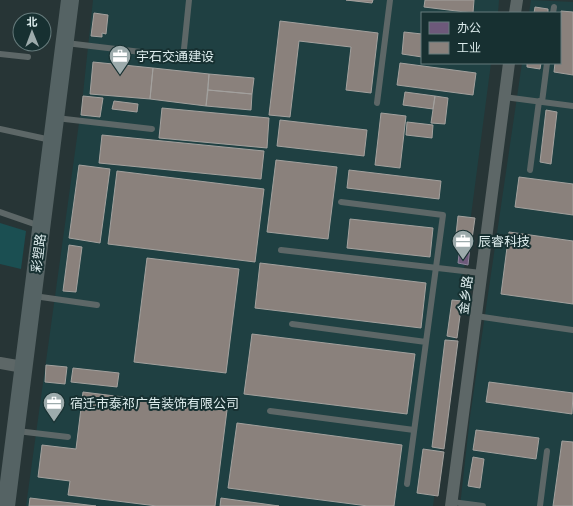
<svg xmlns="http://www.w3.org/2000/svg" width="573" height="506" font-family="'Noto Serif','Noto Sans SC',serif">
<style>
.built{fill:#1f4042}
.green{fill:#1b4f52}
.offices{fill:#6d597a;stroke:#8e859c}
.industry{fill:#8a817c;stroke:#a3a19e}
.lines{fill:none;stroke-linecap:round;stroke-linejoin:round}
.lane{stroke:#5d6767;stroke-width:6}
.street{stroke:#5d6767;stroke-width:12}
.secondary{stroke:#556364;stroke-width:18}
.labels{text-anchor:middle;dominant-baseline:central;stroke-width:4;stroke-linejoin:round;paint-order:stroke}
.poi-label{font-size:13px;fill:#dcebec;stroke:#173031;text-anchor:start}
.street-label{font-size:13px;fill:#dcebec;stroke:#173031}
</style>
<rect width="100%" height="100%" fill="#273536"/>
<path class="built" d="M93,0h406l-1,13h-76v50h69l-58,443h-407l57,-412z
M531,0l42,2v504h-113l10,-89 52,-354h38v-50h-31z"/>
<path class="green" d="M0,223l26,8 -5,38 -21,-5z"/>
<path class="offices" d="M460,246l10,1 -2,18 -10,-2z"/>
<path class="industry" d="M346,0h27l-1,3z
M425,0h49l-1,13 -49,-6z
M535,7l13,2v4h-14z
M561,11l12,1v63l-19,-3 1,-9h5z
M94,13l14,2 -2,19 -4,-1v4l-11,-1z
M280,21l98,12 -7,60 -25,-3 5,-43 -52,-6 -9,76 -21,-2z
M404,32l18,2v23l-20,-3z
M93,62l60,6 -3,31 -60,-5z
M400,63l76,10 -3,22 -76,-10z
M527,63h14l-1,6 -13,-2z
M153,68l56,6 -3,32 -56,-7z
M209,74l45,4 -2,16 -44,-4z
M208,90l44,4 -1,16 -45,-4z
M405,92l30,4 -2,13 -30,-4z
M83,96l20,2 -3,19 -19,-2z
M435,96l13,2 -3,26 -14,-1z
M114,101l24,3 -1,8 -25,-3z
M162,108l107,10 -2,30 -108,-10z
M546,110l11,2 -6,52 -11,-2z
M381,113l25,3 -6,52 -25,-3z
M280,120l87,10 -3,26 -87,-10z
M407,122l26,3 -1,13 -26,-3z
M102,135l162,16 -3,28 -162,-16z
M276,160l61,7 -9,72 -61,-7z
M79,165l31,4 -10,74 -31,-5z
M349,170l92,11 -2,18 -92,-11z
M117,171l147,18 -9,73 -147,-18z
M519,177l54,7v31l-58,-8z
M458,216l17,2 -4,28 -16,-2z
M350,219l83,9 -3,29 -83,-9z
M509,232l64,9v63l-72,-10z
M69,245l13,2 -6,45 -13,-1z
M147,258l92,11 -13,104 -92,-11z
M260,263l166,20 -5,45 -166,-20z
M452,300l10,1 -5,37 -10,-2z
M252,334l163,20 -8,60 -163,-20z
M445,340l13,1 -14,108 -12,-2z
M46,365l21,2 -2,17 -20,-2z
M73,368l46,5 -2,14 -46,-5z
M489,382l84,11 -1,21 -86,-12z
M83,392l144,18 -12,96h-58l-89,-11 2,-14 -32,-4 4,-32 34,4z
M237,423l165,22 -8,61h-26l-140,-18z
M476,430l63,8 -3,21 -63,-9z
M562,441l11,1v64h-20z
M423,449l21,3 -6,44 -21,-3z
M473,457l11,2 -4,29 -12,-2z
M30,498l66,8h-67z
M221,498l58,8h-59z"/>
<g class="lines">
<path class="lane" d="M553,13l1,-6
M66,43l100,12
M184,49l5,-49
M0,54l28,3
M504,97l69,9
M542,102l5,-39
M377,103l13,-103
M56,118l96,11
M0,129l51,11
M530,170l9,-69
M341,202l102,13 -36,269
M0,212l40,14
M281,250l200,23
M34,296l63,9
M476,316l97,14
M292,324l134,18
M270,411l144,19
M17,431l51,6
M452,502l31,4
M540,506l7,-55"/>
<path class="street" d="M515,13l2,-13
M0,363l23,4
M451,506l58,-443"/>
<path class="secondary" d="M6,506l64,-506"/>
</g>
<defs>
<g id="office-pin" transform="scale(1.15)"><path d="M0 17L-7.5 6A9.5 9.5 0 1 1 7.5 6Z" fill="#9dabac" stroke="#173031"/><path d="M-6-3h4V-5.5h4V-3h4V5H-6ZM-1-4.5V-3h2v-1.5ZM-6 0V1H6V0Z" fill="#fff"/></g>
</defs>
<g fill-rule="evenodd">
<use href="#office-pin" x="120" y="56"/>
<use href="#office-pin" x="463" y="241"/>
<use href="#office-pin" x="54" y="403"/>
</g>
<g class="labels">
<g class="poi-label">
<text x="136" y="56">宇石交通建设</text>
<text x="478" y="241">辰睿科技</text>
<text x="70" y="403">宿迁市泰祁广告装饰有限公司</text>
</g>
<g class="street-label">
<text transform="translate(38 253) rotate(-83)">彩塑路</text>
<text transform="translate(465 295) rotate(-83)">金乡路</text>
</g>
</g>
<rect x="421" y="12" width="140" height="52" fill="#173031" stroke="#667b7c"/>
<rect x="429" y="22" width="20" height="12" fill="#6d597a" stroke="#667b7c"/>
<text x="457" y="32" font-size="12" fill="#dcebec">办公</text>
<rect x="429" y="42" width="20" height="12" fill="#8a817c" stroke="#667b7c"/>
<text x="457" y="52" font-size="12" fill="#dcebec">工业</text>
<g transform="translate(32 32) rotate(359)"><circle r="19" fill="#173031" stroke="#667b7c"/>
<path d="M0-3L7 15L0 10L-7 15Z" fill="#9dabac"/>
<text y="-6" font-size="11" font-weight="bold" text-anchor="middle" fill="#dcebec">北</text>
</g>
</svg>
